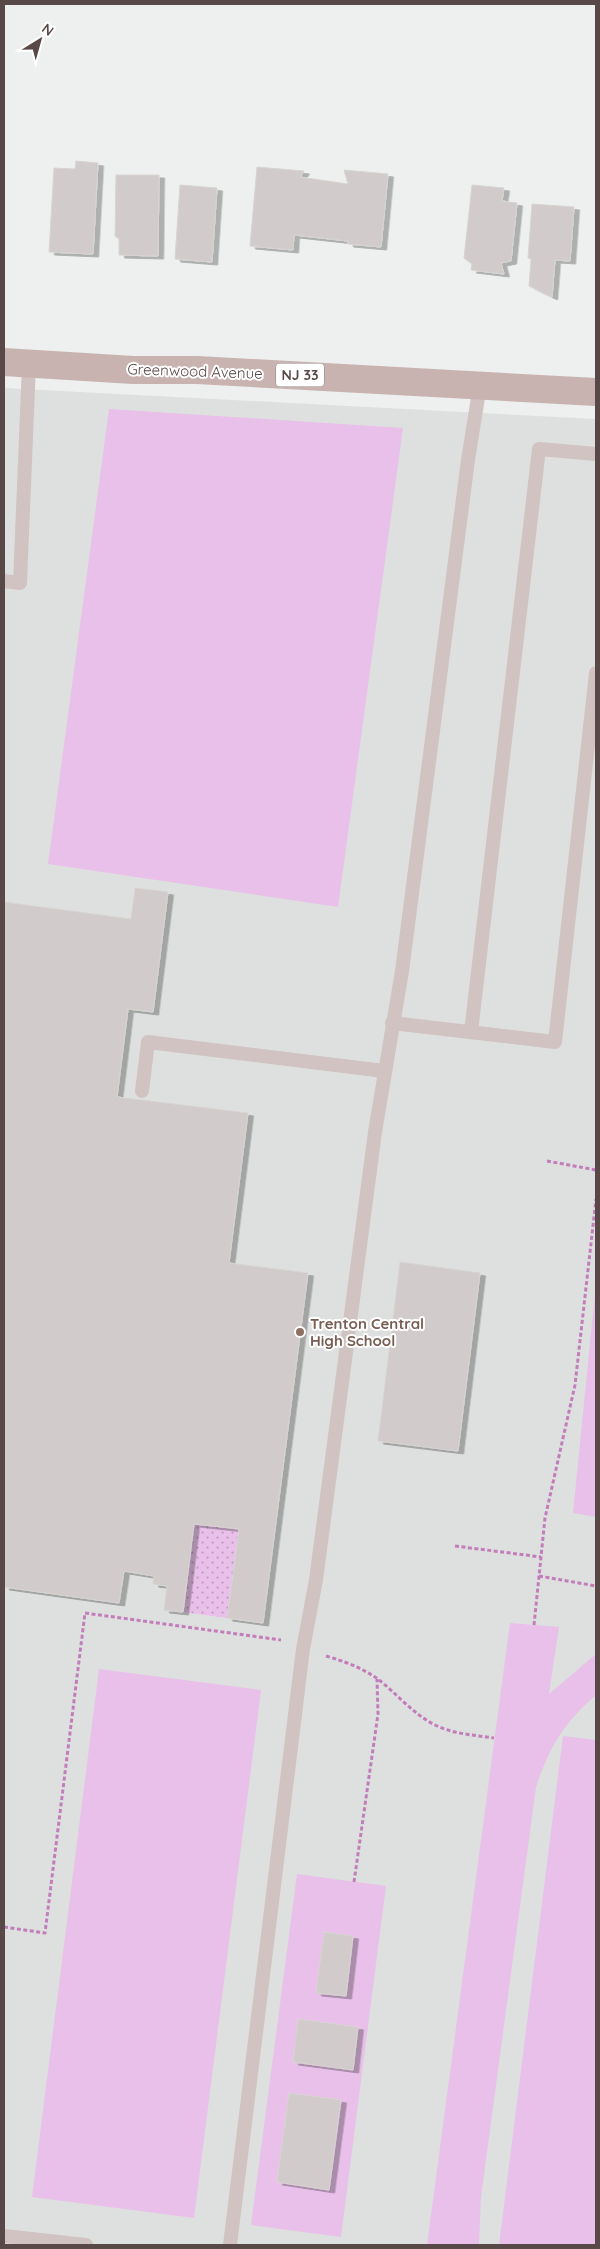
<svg xmlns="http://www.w3.org/2000/svg" width="600" height="2249" font-family="Quicksand,sans-serif">
<style>
.education{fill:#dee0df}
.park{fill:url(#park-dots)}
.pitch{fill:#e8c0e9}
.building{fill:#d1cccb;stroke:#d8d4d2;filter:url(#shadow)}
.lines{fill:none;stroke-linecap:round;stroke-linejoin:round}
.path{stroke:#c27dba;stroke-width:3;stroke-dasharray:4 2.5;stroke-linecap:butt}
.lane{stroke:#d1c3c2;stroke-width:14}
.primary{stroke:#c9b3b0;stroke-width:28}
.education-dot{fill:#8d6e63;stroke:#fff;stroke-width:2}
.labels{text-anchor:middle;dominant-baseline:central;stroke-width:4;stroke-linejoin:round;paint-order:stroke}
.shield{fill:#fff;stroke:#8a807f;stroke-width:1}
.shield-label{font-size:14px;font-weight:bold;fill:#584948}
.street-label{font-size:15px;fill:#584948;stroke:#fff}
.education-label{font-size:15px;font-weight:bold;fill:#785e54;stroke:#fff;text-anchor:start}
</style>
<defs>
<pattern id="park-dots" width="8" height="8" patternUnits="userSpaceOnUse" patternTransform="scale(1.25)"><rect width="8" height="8" fill="#e8c0e9"/><path d="M2 2h.1M6 6h.1" fill="none" stroke="#bf9ebf" stroke-width="1.8" stroke-linecap="round"/></pattern>
<filter id="shadow"><feDropShadow dx="5.5" dy="3" stdDeviation="0" flood-color="#0004"/></filter>
</defs>
<rect width="100%" height="100%" fill="#edf0ef"/>
<path class="education" d="M4,388l592,31v1826h-592z"/>
<path class="park" d="M194,1524l45,5 -12,89 -44,-6z"/>
<path class="pitch" d="M109,409l294,19 -65,479 -290,-43z
M596,1283v234l-23,-4z
M510,1623l49,4 -10,67 47,-40v41c-33,29 -46,51 -60,92l-55,410 -2,48h-52z
M99,1669l162,21 -67,528 -162,-21z
M563,1736l33,4v505h-97z
M297,1874l89,12 -45,351 -90,-12z"/>
<path class="building" d="M76,161l22,2 -5,91 -44,-2 5,-84 21,1z
M257,167l47,4 -4,6 48,7 -4,-14 44,4 -7,73 -33,-3v-3l-54,-6 -1,15 -43,-4z
M116,175h43l-1,81 -39,-1v-16l-4,-3z
M180,185l37,3 -5,74 -37,-3z
M472,185l32,3 -2,13 15,2 -6,58 -10,2 3,11 -33,-4 1,-6 -8,-6z
M532,204l42,3 -4,54 -15,-1 -3,37 -23,-11 2,-27 -3,-1z
M135,888l33,4 -15,120 -25,-3 -11,88 131,16 -19,150 79,10 -45,350 -36,-5 12,-89 -45,-5 -11,88 -19,-2 3,-24 -14,-2 1,-8 -30,-5 -5,32 -115,-16v-685l127,17z
M400,1262l80,11 -22,178 -80,-10z
M324,1932l29,4 -7,60 -30,-3z
M298,2019l60,8 -5,43 -60,-8z
M289,2093l52,7 -12,90 -52,-8z"/>
<g class="lines">
<path class="path" d="M547,1161l49,9
M455,1546l86,11
M539,1576l57,10
M534,1625l11,-107 30,-133 21,-186
M326,1656c18,5 36,12 52,23 19,15 35,35 57,46 18,9 39,10 59,13
M354,1882l24,-168 -1,-35
M4,1927l41,6 40,-320 196,27"/>
<path class="lane" d="M4,581l16,2 9,-219
M392,1023l163,19 41,-369
M471,1032l68,-583 57,5
M142,1091l6,-49 236,29
M4,2236l82,9
M230,2245l73,-596 13,-69 59,-448 27,-161 66,-511 12,-75"/>
<path class="primary" d="M4,362l129,8h64l399,22"/>
</g>
<circle class="education-dot" cx="300" cy="1332" r="5"/>
<g class="labels">
<rect class="shield" x="276" y="363.5" width="48" height="23" rx="4"/>
<g class="shield-label">
<text x="300" y="375">NJ 33</text>
</g>
<g class="street-label">
<text transform="translate(195 371) rotate(2)">Greenwood Avenue</text>
</g>
<g class="education-label">
<text x="310" y="1323">Trenton Central<tspan x="310" dy="17">High School</tspan></text>
</g>
</g>
<rect width="600" height="2249" fill="none" stroke="#584948" stroke-width="10"/>
<g transform="translate(40 40) rotate(37)" stroke="#ffffff" stroke-width="4" paint-order="stroke">
<path d="M0-4L9 19L0 12L-9 19Z" fill="#584948"/>
<text y="-8" font-size="14" font-weight="bold" text-anchor="middle" fill="#584948">N</text>
</g>
</svg>
